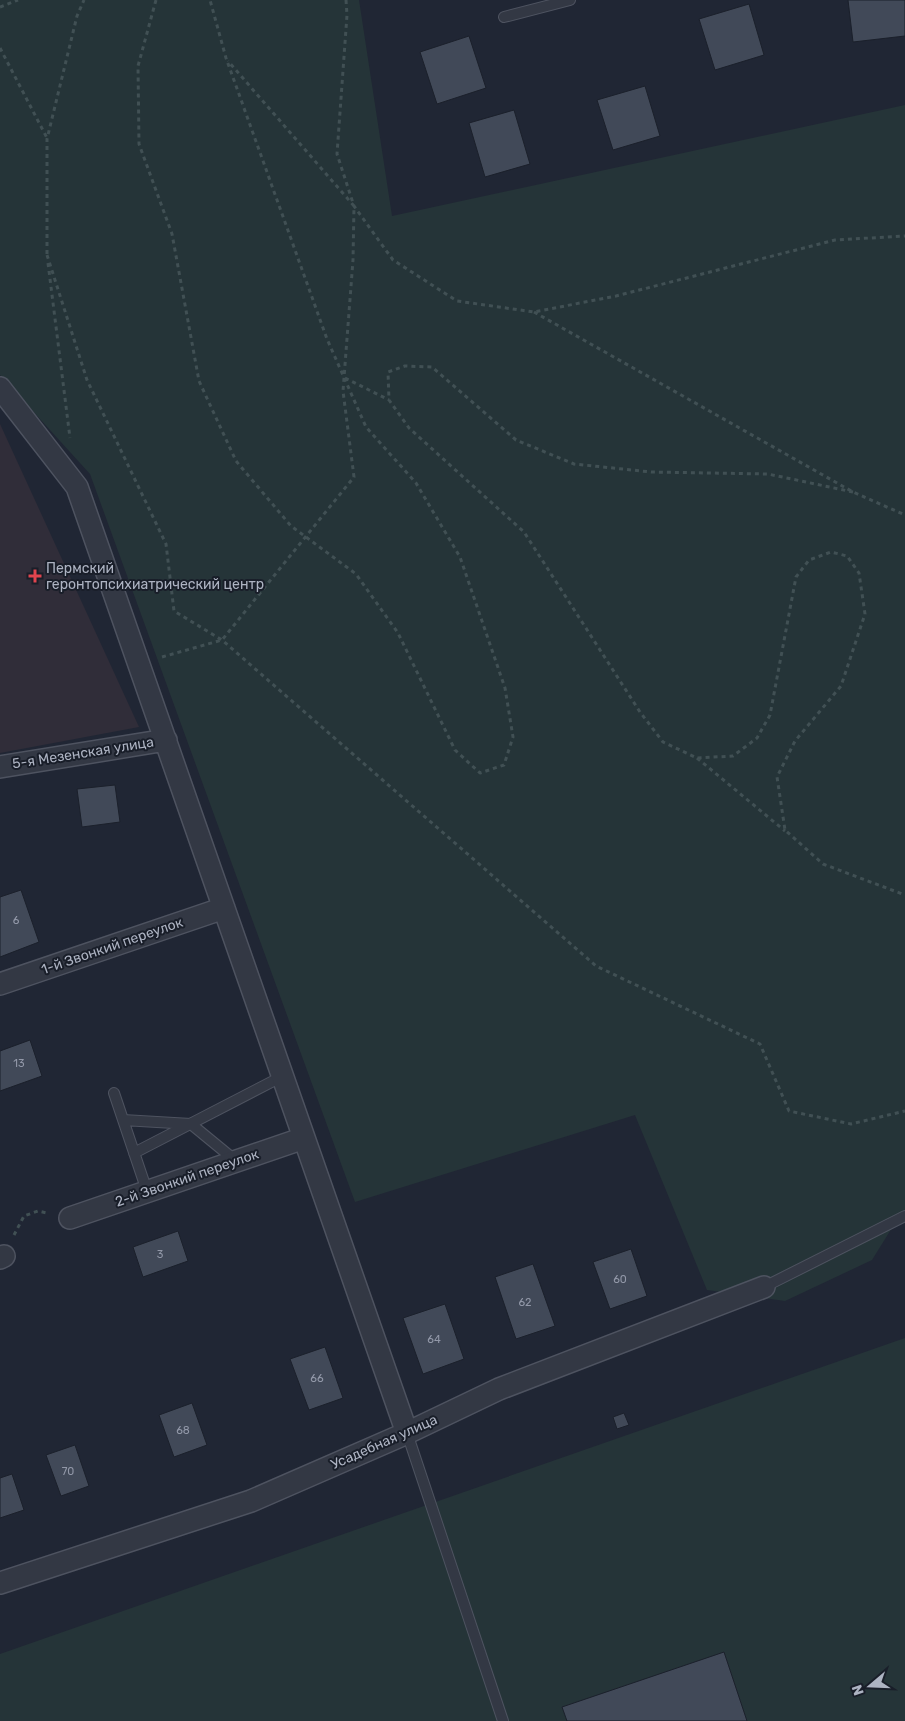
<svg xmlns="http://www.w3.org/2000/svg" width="905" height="1721" font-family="Rubik,sans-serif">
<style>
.medical{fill:#302d39}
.green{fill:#253438}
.building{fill:#414958;stroke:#1b202b}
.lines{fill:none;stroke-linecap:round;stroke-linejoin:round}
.service-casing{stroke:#4e5360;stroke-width:12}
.minor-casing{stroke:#4e5360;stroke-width:24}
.path{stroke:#415054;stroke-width:3;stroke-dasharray:4 4;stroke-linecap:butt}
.service{stroke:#333844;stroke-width:10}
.minor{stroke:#333844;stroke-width:21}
.health-dot{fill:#e0444e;stroke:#191e29;stroke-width:2}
.labels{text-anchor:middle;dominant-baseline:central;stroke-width:4;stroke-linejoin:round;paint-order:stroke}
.number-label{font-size:11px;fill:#9298a8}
.poi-label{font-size:14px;fill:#adb3c2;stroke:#191e29;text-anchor:start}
.street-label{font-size:14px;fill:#adb3c2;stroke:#191e29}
</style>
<rect width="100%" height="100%" fill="#202634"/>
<path class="medical" d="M0,424l139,303 -139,26z"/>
<path class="green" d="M0,0h359l33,216 513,-111v1108l-5,2 -28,45 -87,41 -78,-11 -72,-175 -280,87 -265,-728 -90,-99z
M905,1338v383h-905v-67z"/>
<path class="building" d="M848,0h57v36l-52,6z
M749,4l15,51 -49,15 -16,-51z
M469,36l17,52 -49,16 -17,-52z
M645,86l15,50 -47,14 -16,-50z
M514,110l16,54 -45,13 -16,-54z
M115,785l5,37 -38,5 -5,-38z
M21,890l18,52 -39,15v-60z
M30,1040l12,36 -42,15v-40z
M178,1231l10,30 -45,16 -10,-30z
M631,1249l16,47 -37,13 -17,-47z
M533,1264l22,62 -39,13 -21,-62z
M445,1304l19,55 -41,15 -20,-56z
M325,1347l18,51 -34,12 -19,-51z
M192,1403l15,42 -33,12 -15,-42z
M624,1413l5,12 -12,4 -4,-12z
M75,1445l14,41 -28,10 -15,-41z
M12,1474l12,36 -24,8v-40z
M724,1652l23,69h-180l-5,-14z"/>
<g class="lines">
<g class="service-casing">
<path id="service" d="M504,17l66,-17
M114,1093l33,98
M123,1120l68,4 45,37
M134,1153l149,-77
M764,1287l141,-71
M407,1433l96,288"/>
</g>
<g class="minor-casing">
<path id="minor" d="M0,388l77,99 330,946
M0,767l166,-27
M0,984l224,-76
M70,1218l234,-80
M0,1258l4,-2
M0,1583l251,-82 156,-68 92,-44 265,-102"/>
</g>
<path class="path" d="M156,0l-18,66 1,78 33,90 27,147 37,80 55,65 65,48 42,59 57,117 25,23 24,-8 9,-28 -8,-49 -45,-131 -44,-74 -50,-56 -39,-88 -101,-281 -16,-58
M346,0l1,15 -10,139 17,52 39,54 64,41 77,11 82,-16 219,-56 70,-4
M0,7l18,-7
M0,48l47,90
M47,254v-115l30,-123 7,-16
M47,255l40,125 79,164 8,67 48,29 374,326 164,78 29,67 62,13 54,-13
M48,263l22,175
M534,312l319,180 52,23
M345,378l44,22
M853,492l-85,-18 -117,-2 -77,-8 -58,-24 -84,-73 -27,-1 -17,6 1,28 20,28 115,104 116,180 23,30 34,16 36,-2 24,-18 13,-23 26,-138 13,-17 22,-8 16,4 12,17 6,41 -24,72 -46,55 -18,36 8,53 38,34 82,31
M162,657l60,-17 132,-163 -11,-86 10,-131 1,-54 -126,-145
M697,758l88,73
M14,1235l10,-19 14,-5 9,2"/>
<use href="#service" class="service"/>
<use href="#minor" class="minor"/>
</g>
<path class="health-dot" d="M32.5 568.5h5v5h5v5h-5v5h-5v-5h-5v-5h5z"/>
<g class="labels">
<g class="number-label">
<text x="16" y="920">6</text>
<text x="19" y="1063">13</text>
<text x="160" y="1254">3</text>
<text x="620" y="1279">60</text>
<text x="525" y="1302">62</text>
<text x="434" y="1339">64</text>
<text x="317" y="1378">66</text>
<text x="183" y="1430">68</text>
<text x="68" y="1471">70</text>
</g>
<g class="poi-label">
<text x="46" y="568">Пермский<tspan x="46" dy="16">геронтопсихиатрический центр</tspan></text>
</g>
<g class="street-label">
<text transform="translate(83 753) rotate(-9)">5-я Мезенская улица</text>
<text transform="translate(112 946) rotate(-19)">1-й Звонкий переулок</text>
<text transform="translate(187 1178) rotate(-19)">2-й Звонкий переулок</text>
<text transform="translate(384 1442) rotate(-24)">Усадебная улица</text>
</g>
</g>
<g transform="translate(870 1686) rotate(251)" stroke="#191e29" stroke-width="4" paint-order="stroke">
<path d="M0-4L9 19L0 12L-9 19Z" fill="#adb3c2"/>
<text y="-8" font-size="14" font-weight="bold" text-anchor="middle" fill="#adb3c2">N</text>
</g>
</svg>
